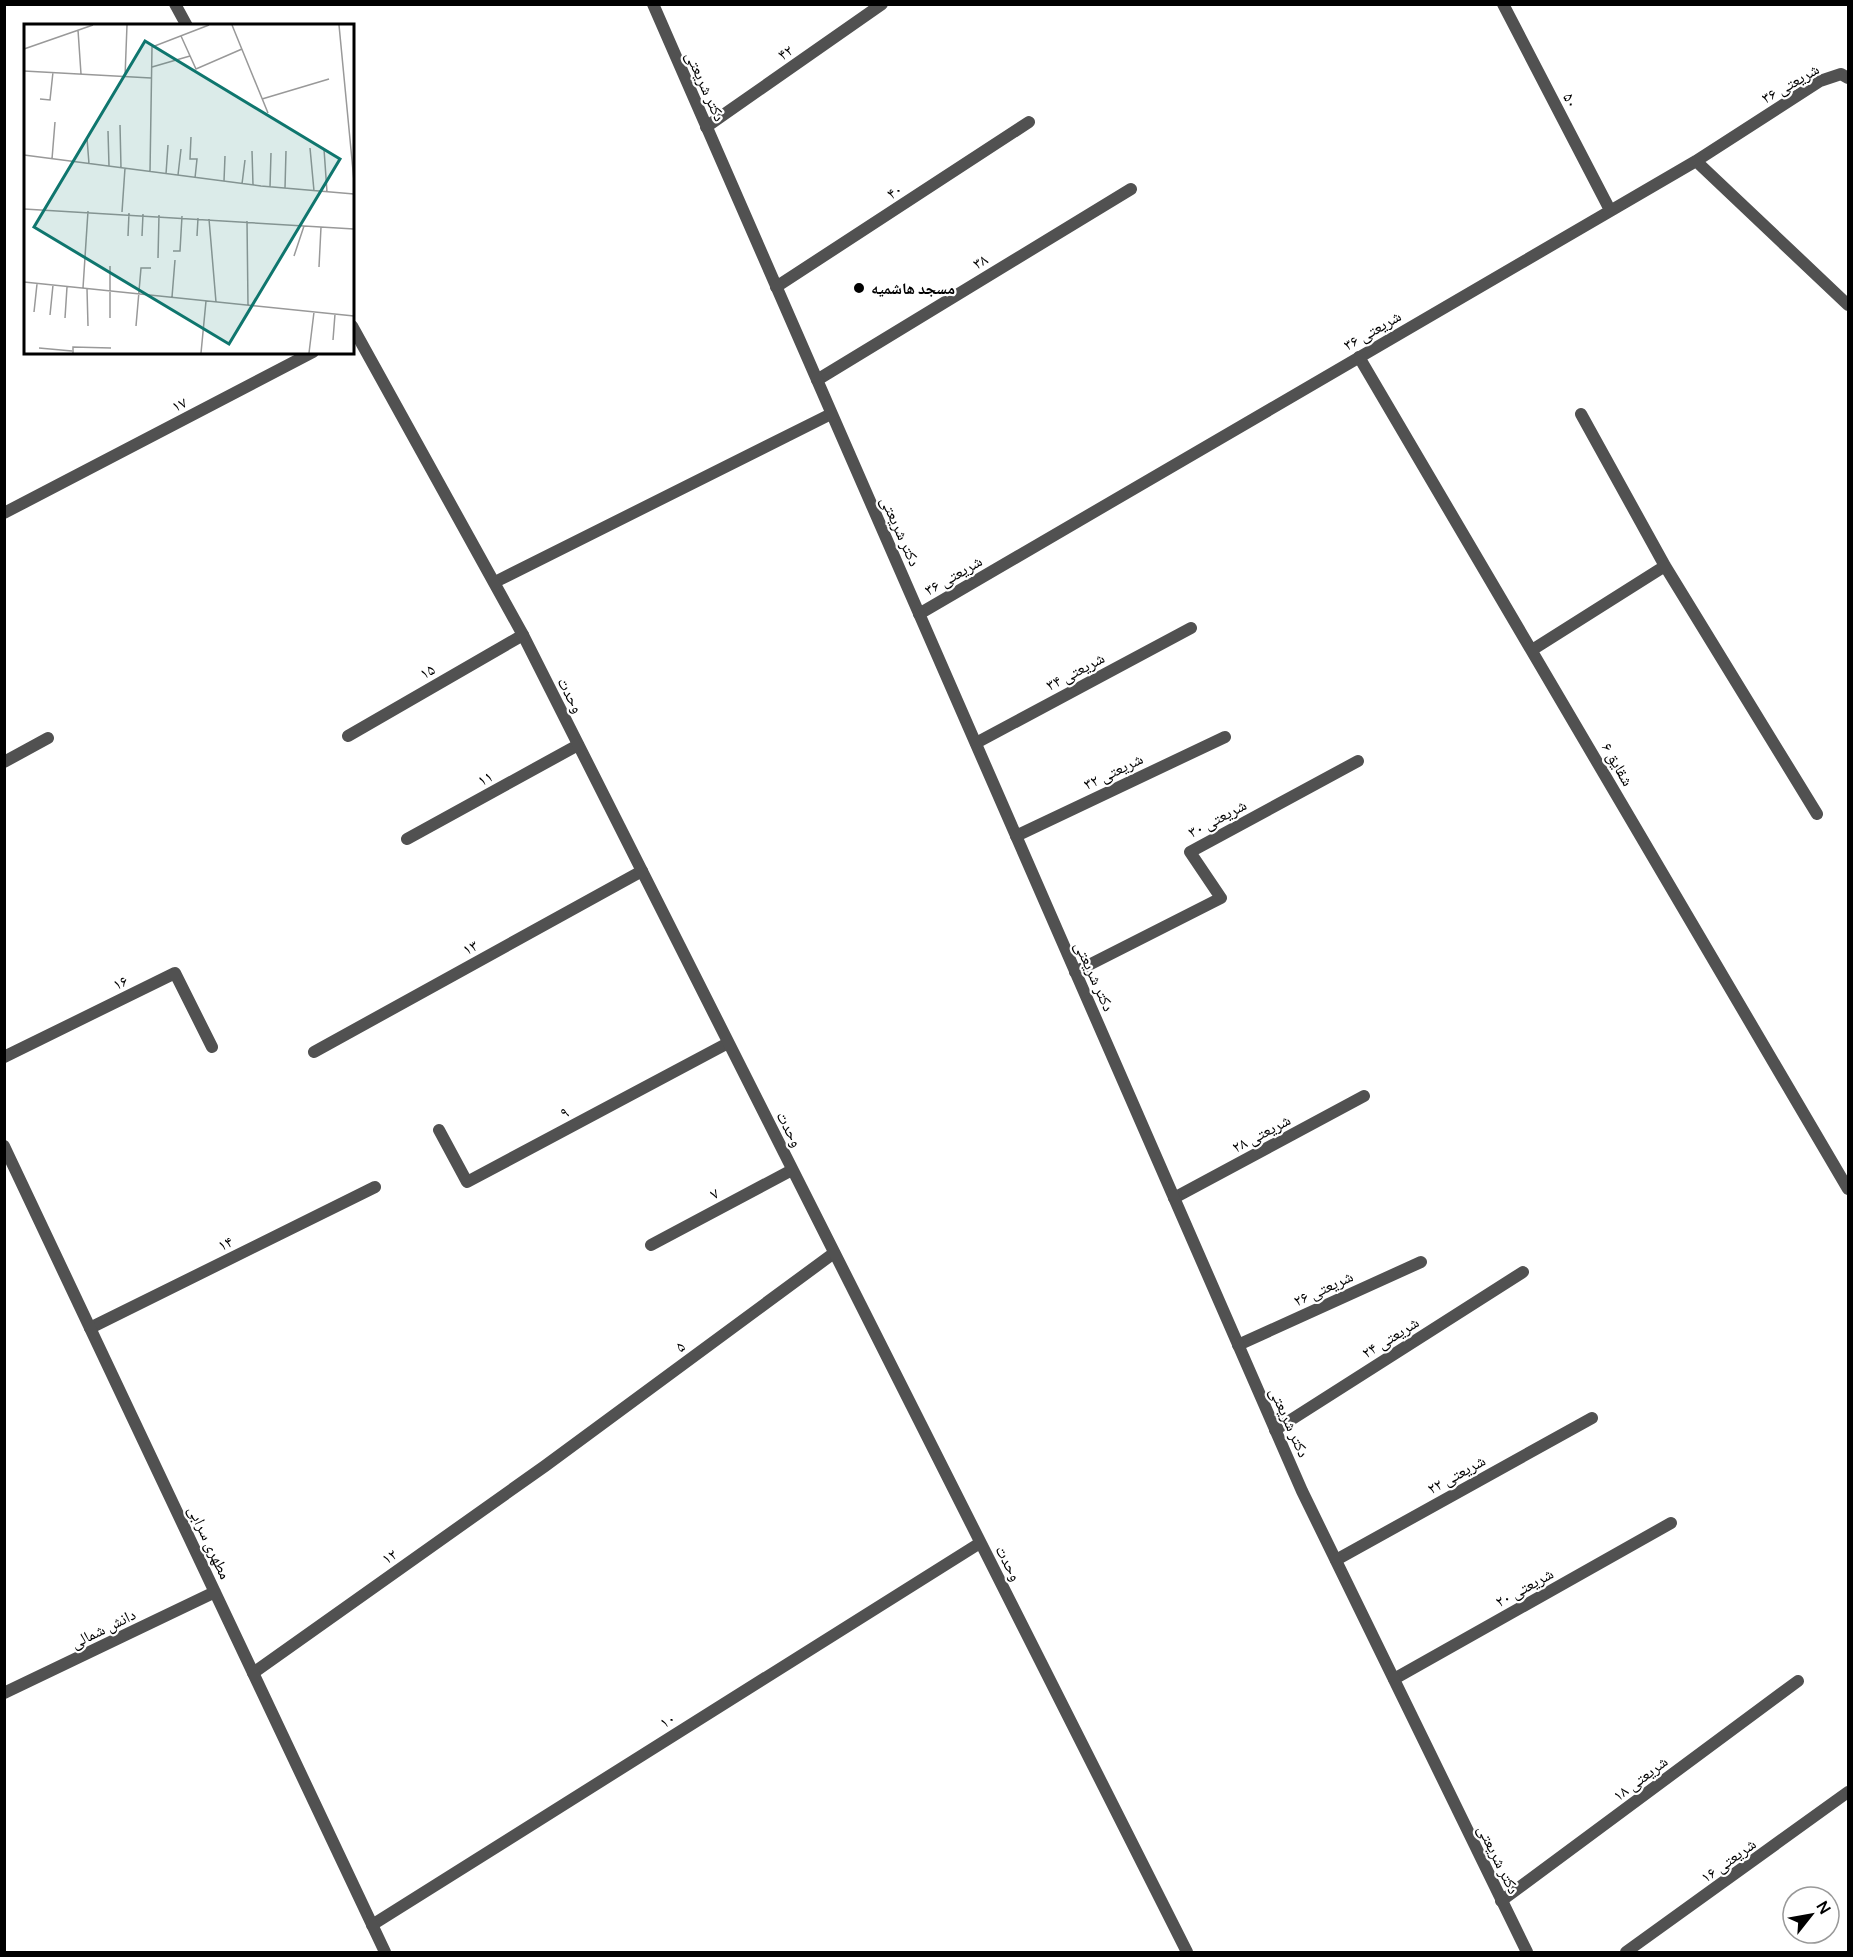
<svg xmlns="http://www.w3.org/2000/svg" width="1853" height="1957" font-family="Manrope,'Noto Naskh Arabic',sans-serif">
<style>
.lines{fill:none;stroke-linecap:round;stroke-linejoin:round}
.service{stroke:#515151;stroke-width:12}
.minor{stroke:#515151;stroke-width:12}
.tertiary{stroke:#515151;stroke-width:12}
.poi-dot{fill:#000;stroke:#fff;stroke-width:2}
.labels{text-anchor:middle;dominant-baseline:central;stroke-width:4.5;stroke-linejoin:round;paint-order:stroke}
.street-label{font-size:16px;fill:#000;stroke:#fff}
.poi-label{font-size:16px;font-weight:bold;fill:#000;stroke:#fff;text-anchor:start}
.inset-road{fill:none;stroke:#999;stroke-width:1.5}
.view{fill:#0f766e;fill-opacity:0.15;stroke:#0f766e;stroke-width:3}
.inset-edge{fill:none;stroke:#000;stroke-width:3}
</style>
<rect width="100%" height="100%" fill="#fff"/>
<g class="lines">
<path class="service" d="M1359,357l489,832
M1581,414l84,152 152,248
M1532,650l133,-84"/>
<path class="minor" d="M1503,4l107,206
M706,127l176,-123
M1696,161l152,144
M776,287l253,-165
M817,380l314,-191
M4,513l309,-161
M495,582l336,-168
M919,614l777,-453 124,-80 21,-7 7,4
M348,736l175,-101
M976,743l215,-115
M4,762l44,-24
M1016,836l209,-99
M407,839l171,-94
M1075,972l146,-74 -31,-46 168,-91
M314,1052l328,-181
M4,1057l171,-84 37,74
M439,1130l28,52 261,-139
M1174,1198l190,-102
M651,1245l141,-75
M90,1328l285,-141
M1238,1345l183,-83
M1275,1430l248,-158
M1336,1560l256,-142
M253,1673l292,-207 289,-213
M1394,1679l277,-156
M1501,1901l297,-220
M372,1925l608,-382
M1626,1952l222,-160"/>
<path class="tertiary" d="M175,4l12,22
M653,4l649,1487 225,461
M352,326l171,309 664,1317
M4,1146l381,806
M4,1693l211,-101"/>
</g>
<circle class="poi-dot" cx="859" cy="288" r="6"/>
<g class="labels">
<g class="street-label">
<text transform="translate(785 52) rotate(-35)">۴۲</text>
<text transform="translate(1790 83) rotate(-30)">شریعتی ۳۶</text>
<text transform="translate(706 86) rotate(66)">دکتر شریعتی</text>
<text transform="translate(1571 100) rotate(63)">۵۰</text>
<text transform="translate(894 191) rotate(-33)">۴۰</text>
<text transform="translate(980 261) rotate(-31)">۳۸</text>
<text transform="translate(1372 330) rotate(-30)">شریعتی ۳۶</text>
<text transform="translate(179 404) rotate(-27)">۱۷</text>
<text transform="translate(901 531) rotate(66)">دکتر شریعتی</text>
<text transform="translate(953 575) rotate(-30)">شریعتی ۳۶</text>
<text transform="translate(427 671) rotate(-30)">۱۵</text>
<text transform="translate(1075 671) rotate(-28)">شریعتی ۳۴</text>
<text transform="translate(571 695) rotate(63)">وحدت</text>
<text transform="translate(1618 764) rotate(60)">شقایق ۶</text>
<text transform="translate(1113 771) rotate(-26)">شریعتی ۳۲</text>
<text transform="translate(485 778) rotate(-29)">۱۱</text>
<text transform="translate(1217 818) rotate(-28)">شریعتی ۳۰</text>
<text transform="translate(470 947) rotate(-29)">۱۳</text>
<text transform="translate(1095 976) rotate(66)">دکتر شریعتی</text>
<text transform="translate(120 982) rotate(-26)">۱۶</text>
<text transform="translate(564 1112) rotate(-28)">۹</text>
<text transform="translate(790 1129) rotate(63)">وحدت</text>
<text transform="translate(1261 1133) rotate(-28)">شریعتی ۲۸</text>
<text transform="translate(714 1193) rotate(-28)">۷</text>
<text transform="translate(225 1243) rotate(-26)">۱۴</text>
<text transform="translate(1323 1288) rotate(-25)">شریعتی ۲۶</text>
<text transform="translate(1390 1337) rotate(-32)">شریعتی ۲۴</text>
<text transform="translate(680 1346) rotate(-36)">۵</text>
<text transform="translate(1290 1422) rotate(66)">دکتر شریعتی</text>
<text transform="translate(1456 1474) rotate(-29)">شریعتی ۲۲</text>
<text transform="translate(210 1542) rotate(65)">مطهری سرابی</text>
<text transform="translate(389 1556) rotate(-35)">۱۲</text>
<text transform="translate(1009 1563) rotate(63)">وحدت</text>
<text transform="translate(1524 1587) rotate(-29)">شریعتی ۲۰</text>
<text transform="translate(103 1628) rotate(-26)">دانش شمالی</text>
<text transform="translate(667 1720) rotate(-32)">۱۰</text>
<text transform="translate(1640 1778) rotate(-37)">شریعتی ۱۸</text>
<text transform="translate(1499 1859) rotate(64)">دکتر شریعتی</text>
<text transform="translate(1728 1860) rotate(-36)">شریعتی ۱۶</text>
</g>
<g class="poi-label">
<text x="871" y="288">مسجد هاشمیه</text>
</g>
</g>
<g transform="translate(24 24)">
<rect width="330" height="330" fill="#fff"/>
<path class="inset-road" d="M208,1l36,88M315,1l15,156M54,6l3,44M157,12l15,33 46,-20M0,25l69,-24M128,43l38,-11M0,47l127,7M101,53l2,-52M16,75l10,1 3,-28M238,75l67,-20M96,101l1,43M84,107l1,35M167,113l-1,22h7l-2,19M63,114l2,26M286,124l4,43M300,125l3,43M228,127l1,34M0,131l237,31 93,8M28,135l3,-37M126,148l2,-125 57,-22M142,150l2,-29M154,151l3,-26M200,157l1,-25M218,160l3,-24M246,163l1,-34M261,164l1,-37M0,185l330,20M98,188l3,-44M185,195l7,83M223,197l1,84M104,212l1,-23M118,212l1,-22M173,212l1,-18M149,227h7l2,-35M270,232l10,-30M134,234l1,-43M86,242v52M295,243l2,-40M0,258l330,34M59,264l5,-77M63,265l1,37M148,273l3,-37M10,288l3,-28M26,291l3,-30M41,294l2,-31M112,302l5,-58h10M309,316l2,-26M15,324l33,3M49,329v-6l38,1M177,329l5,-52M285,329l5,-41"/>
<path class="view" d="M121,17l195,118 -111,185 -195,-117z"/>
<rect width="330" height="330" class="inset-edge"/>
</g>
<rect width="1853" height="1957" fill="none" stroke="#000000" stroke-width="12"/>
<g transform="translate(1811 1915) rotate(59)"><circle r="28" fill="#ffffff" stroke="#999999" stroke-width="1.5"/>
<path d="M0-4.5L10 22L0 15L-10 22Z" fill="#000000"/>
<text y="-9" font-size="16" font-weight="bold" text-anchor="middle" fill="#000000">N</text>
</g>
</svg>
